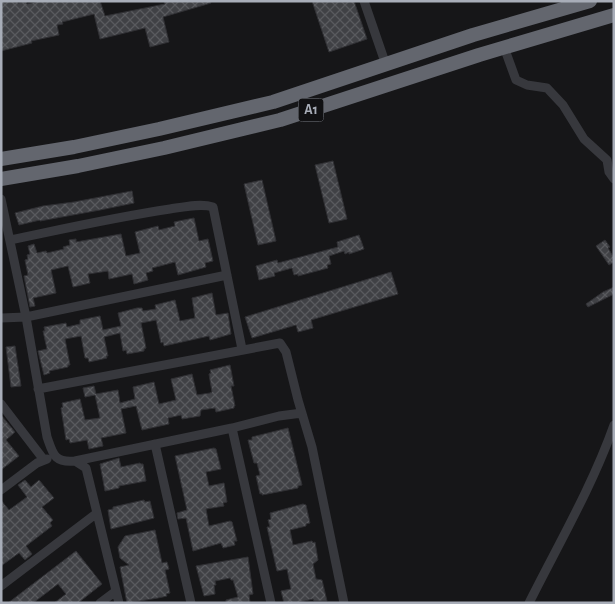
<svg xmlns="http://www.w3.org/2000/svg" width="615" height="604" font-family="'Alegreya Sans',sans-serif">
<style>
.building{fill:url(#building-cross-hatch);stroke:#303034}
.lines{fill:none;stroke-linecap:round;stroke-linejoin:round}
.minor{stroke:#37383d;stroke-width:9}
.highway{stroke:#63666e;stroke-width:14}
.labels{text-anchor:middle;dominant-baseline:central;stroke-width:4.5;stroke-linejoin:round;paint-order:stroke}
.shield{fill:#111113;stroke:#7b7e86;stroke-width:1}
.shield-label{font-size:14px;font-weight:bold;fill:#a8adb8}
</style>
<defs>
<pattern id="building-cross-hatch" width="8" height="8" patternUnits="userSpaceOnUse" patternTransform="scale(1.25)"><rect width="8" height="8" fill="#404145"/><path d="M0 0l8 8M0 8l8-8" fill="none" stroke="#595a5e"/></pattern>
</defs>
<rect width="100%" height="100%" fill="#161618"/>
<path class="building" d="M1,1h17v2l8,-2 1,3 12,-3h61l5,15 60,-12 -1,-3h46l1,2 -48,14 6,25 -19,5 -5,-19 -45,11 -6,-25 -32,8 1,2 -6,1 2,10 -28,6 1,2 -31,8z
M312,1h42l13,38 -38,13z
M333,161l14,58 -18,4 -14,-58z
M262,180l14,61 -18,4 -14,-61z
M132,191l2,12 -34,7 -60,11v-1l-21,5 -4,-12 28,-7 31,-4z
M194,218l5,23 9,-2 5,22 -8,2 1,4 -28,8 -3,-13 -15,4 -8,2 1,3 -7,2 2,7 -14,4 -2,-10 -23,5 -1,-8 -20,3 2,9 -17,4 -5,-21 -17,4 5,23 -23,5 2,8 -5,1 -6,-31 4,-1 -3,-15 3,-1 -1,-4 3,-1 -2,-8 6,-2 3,9 9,-2 1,2 17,-4 -1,-2 7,-2 -1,-5 7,-1v3l45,-8 5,22 14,-3 -5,-21 23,-6 1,4 16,-4 -1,-4z
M359,235l5,14 -15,5v-2l-4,2 -1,-3 -15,5 2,8 -4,1 1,3 -30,8v-2l-4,1 -2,-7 -18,5 1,3 -16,4 -3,-14 21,-6 1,3 60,-16 -1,-5z
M605,240l5,7 -2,1 6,10v4l-5,3 -13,-19z
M391,272l7,22 -87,26 2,8 -15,4 -2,-7 -44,13 -7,-21z
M614,287v7l-26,13 -2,-3 17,-12z
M212,293l4,22 12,-2 3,21 -21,6 -1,-4 -45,10 -1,-4 -2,1 -5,-23 -15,3 5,25 -2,1v2l-17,3 -1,-4 -3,1 -3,-18 -16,4 4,19h-2l1,2 -18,4 -1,-4h-3l-4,-22 -16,3 5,26h-2v2l-19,4 1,2 -6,2 -6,-24 9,-2 -4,-18h2l-1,-4 22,-4 1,4 13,-3v-4l20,-4 3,14 18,-4 -3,-13 19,-5h5l1,3 13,-2 -1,-4 20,-5 5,21 15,-3 -3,-20z
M15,346l6,40 -10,1 -5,-40z
M230,365l4,21h-3l4,20h-1v2l-18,4 -1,-4 -14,2 -1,6 -18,3 -1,-4 -13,3 1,6 -27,6 -6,-24 -15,3 5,24 -25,5 2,8 -14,3 -2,-9 -17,3 -1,-4 -3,1 -5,-32 2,-1 -1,-4 18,-4 5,21 15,-2 -5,-23 -10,2 -2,-9 11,-2 2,8 22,-4 2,13 15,-4 -2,-12 21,-5 5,22 17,-4 -5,-21 21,-5 5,21 13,-2 2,-1 -3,-18 2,-1 -1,-3z
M1,415l14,17 -9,8 13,16 -18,14z
M288,428l14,57 -4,1v2l-36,7v-2l-2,1 -4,-18 4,-1 -3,-12h-3l-6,-23h4v-3z
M214,448l2,1 5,20 -15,3 3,14 15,-3 3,19 -4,1 1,3 -18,3 3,17 21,-5 2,1 5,19h-3l1,4 -12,3 -2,-5 -28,8 -7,-33 -8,1 -1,-6 10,-3 -12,-54z
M119,458l2,9 19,-4 1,1h2l3,17 -27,5v2l-14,3 -5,-27z
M25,480l6,7 8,-7 15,18 -12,9 11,13 -3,3 2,3 -26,20 6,8 -7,6 -6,-7 -18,13v-66l8,10 18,-13 -9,-12z
M144,500l1,2 5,-1 4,17 -43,11 -3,-19 5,-1v-2z
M303,504l3,1 4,18 -4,1v2l-16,4 3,15 19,-4 1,2 2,-1 3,18 -5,4 3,15 6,1 5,21h-13l-1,-2 -17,4h-12l-3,-12 10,-2 -4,-20 -10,2 -10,-44h3l-2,-7 3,-1 -1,-6z
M155,530l7,33 5,-1 2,7 -4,1 5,23 -4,1 1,2 -9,2 -31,5 -7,-36 9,-2 -9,-7 -2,-11 7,-11z
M76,551l26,33 -24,19h-24l12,-9 -8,-10 -25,19h-25z
M248,557l5,37 -4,1 1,7 -24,1v-3l12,-3 -5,-17h-2l-1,-2 -15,3 1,4h-2l1,9 -11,2 -8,-30z"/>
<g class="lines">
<path class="minor" d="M364,1l22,64
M504,47l12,33 11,5 20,3 16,17 21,34 23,21 2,12 5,7
M1,199l25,118 21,120c6,17 7,26 28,24l157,-33 47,-12 23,-3
M10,240c53,-11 106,-23 160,-31 13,-2 31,-6 43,-2l29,142
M1,318l25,-1 201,-42
M38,389l242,-46 6,9 12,48 14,47 32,156
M1,404l43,56
M232,428l39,175
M155,444l36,159
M75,461l11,7 33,135
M1,490l36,-27 10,-4
M1,586l96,-73
M100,603l16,-12
M529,603c29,-58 63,-116 85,-178"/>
<path class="highway" d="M1,159l73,-12 85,-18 114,-27 200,-67 117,-34
M1,179l77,-13 86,-18 116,-28 199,-65 135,-40"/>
</g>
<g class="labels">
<rect class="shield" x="298.5" y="98.5" width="25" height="23" rx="4"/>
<g class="shield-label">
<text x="311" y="110">A1</text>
</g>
</g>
<rect width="615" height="604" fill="none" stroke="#a8adb8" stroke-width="5"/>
</svg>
